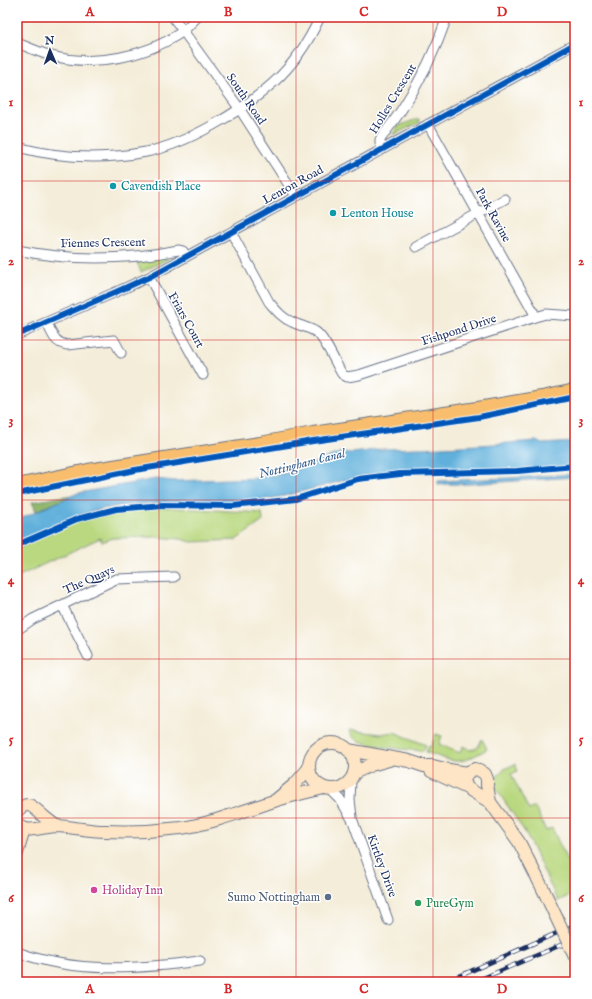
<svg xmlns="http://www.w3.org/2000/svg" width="592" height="999" font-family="'IM FELL English',serif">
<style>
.green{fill:#b9d87f;stroke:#6a846e}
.forest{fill:#92b86e;stroke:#567466}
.water{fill:#61b0db;stroke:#3e709c}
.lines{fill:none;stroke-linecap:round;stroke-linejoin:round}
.street-casing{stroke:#677289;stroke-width:11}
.secondary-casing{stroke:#677289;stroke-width:14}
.primary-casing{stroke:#677289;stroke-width:16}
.street{stroke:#fff;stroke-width:9}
.secondary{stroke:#fde5c5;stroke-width:12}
.primary{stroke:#f9be6d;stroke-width:14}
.rail-casing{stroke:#1b2f5e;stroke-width:4.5}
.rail{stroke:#fff;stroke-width:3;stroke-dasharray:9;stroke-linecap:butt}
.secondary-bridge-casing{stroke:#677289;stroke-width:14;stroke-linecap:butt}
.secondary-bridge{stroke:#fde5c5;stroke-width:12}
.cycleway-casing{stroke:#fff;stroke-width:8}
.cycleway{stroke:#0057b8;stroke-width:6}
.grid{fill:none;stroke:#d62828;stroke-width:1;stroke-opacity:0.55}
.culture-dot{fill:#0f9aa8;stroke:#fff;stroke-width:1.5}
.hotel-dot{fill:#d1479c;stroke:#fff;stroke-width:1.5}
.service-dot{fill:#5c6f8a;stroke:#fff;stroke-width:1.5}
.leisure-dot{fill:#2e9e5b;stroke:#fff;stroke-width:1.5}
.labels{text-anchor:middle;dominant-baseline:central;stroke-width:3;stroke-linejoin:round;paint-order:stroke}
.street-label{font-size:12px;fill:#1b2f5e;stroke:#fff}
.culture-label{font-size:12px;fill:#0d838f;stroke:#fff;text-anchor:start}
.hotel-label{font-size:12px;fill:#b23c85;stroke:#fff;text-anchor:start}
.service-label{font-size:12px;fill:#4e5e75;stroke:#fff;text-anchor:end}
.leisure-label{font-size:12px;fill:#27864d;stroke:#fff;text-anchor:start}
.water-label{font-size:13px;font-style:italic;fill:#345c8a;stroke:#fff}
.neatline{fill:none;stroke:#d62828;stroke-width:1.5}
.grid-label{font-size:13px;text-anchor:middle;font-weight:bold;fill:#d62828}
</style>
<rect width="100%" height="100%" fill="#fff"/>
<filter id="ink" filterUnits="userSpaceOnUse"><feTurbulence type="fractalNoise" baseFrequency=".025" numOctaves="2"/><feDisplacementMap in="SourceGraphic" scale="8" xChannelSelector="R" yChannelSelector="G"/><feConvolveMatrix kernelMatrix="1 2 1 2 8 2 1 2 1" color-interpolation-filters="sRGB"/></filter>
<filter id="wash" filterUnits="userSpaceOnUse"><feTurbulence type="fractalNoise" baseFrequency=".012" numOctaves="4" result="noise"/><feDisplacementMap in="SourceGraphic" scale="16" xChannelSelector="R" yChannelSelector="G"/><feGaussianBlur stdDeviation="0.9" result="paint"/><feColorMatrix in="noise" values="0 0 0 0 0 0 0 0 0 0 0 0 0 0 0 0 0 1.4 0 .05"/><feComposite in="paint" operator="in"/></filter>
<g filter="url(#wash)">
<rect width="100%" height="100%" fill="#f4edd9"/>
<path class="green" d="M415,120h5v2l-27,13 5,-9z
M167,257l1,2 -27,13 -4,-10z
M162,507l100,6 1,8 -27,19 -45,2 -10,-3 -25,-2 -43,1 -11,4 -2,-4 -83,39v-28c26,-13 52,-27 80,-34 22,-5 43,-7 65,-8z
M349,730l32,4 13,-2 32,13 -3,6c-19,-2 -49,-3 -66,-11 -4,-2 -6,-5 -8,-10z
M436,734l6,2 -3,8 21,9 3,-7 7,4 8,-3 4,-8 5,10c-29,17 -30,14 -61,3l3,-6 2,1z
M515,764l3,7 -7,3 18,36 6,-3 11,24 6,-3 23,49v16l-17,8 -33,-69 -30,-45c2,-16 7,-17 20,-23z"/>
<path class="forest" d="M65,496l5,1 -34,14 -4,-9z"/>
<path class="water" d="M536,441l6,3 33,-2v23c-47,6 -95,6 -142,7 -13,0 -27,-2 -39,-1 -51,5 -98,27 -148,31 -44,4 -89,-2 -133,5 -34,5 -65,21 -96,36v-23l61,-27 78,-14 18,2 85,-3v-2l12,-2v2l19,-4 52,-20c14,3 29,-3 43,-3 50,-1 100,-4 151,-8z
M575,474v3l-106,7h-31v-3l69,-3z"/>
</g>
<g filter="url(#ink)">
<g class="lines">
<g class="street-casing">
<path id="street" d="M173,17l66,91 57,88
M17,43c11,4 23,10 35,13 43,11 93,1 130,-24 5,-4 10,-10 15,-15
M428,124l105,187 2,6
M17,147c42,11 86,13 129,5 41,-8 96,-41 127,-69 19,-17 36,-42 47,-66
M383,149l-3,-6v-3c7,-11 15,-20 22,-31 19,-29 34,-59 45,-92
M231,232l38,70c7,8 13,16 23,20 8,4 16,5 24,10 8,5 20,32 26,42l5,3 12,-2 176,-58 11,-3 29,2
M416,247l89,-48
M17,250c53,11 109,10 162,0l4,1 3,5
M149,277l54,98
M47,323c5,10 7,20 20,22l47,-5 7,13
M17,335l99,-43 33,-15 426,-233
M62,605l26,51
M17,630l16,-11 83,-40 58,-2
M351,780l-1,20 2,17
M331,790l9,9 13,22 35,99
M17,952c59,22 122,17 183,9"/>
</g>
<g class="secondary-casing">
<path id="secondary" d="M309 766a23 23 0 1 1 46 0a23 23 0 1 1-46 0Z
M348,750l61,11 15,5h9l16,4 19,3
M431,771l36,17 23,14
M354,773l17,-8 18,-5
M467,788l-3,-8 4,-8 7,-3 4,1 6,4 2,5v6l3,17 29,40 24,47
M277,799l18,-15 14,-16
M17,811c11,-11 15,-5 24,3 5,5 10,8 15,12
M17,824c9,11 27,2 40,2 16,1 32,5 48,5 25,1 51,0 76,-3 32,-5 62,-17 93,-27 16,-5 33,-9 50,-13
M17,853l7,-23"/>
</g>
<g class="primary-casing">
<path id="primary" d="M17,486l71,-15 172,-27 53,-10 165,-25 64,-11 33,-7"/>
</g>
<use href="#street" class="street"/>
<use href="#secondary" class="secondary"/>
<use href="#primary" class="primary"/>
<g class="rail-casing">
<path id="rail" d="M446,982l129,-57
M474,982l101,-43"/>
</g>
<use href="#rail" class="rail"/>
<g class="secondary-bridge-casing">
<path id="secondary-bridge" d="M543,889l32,68"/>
</g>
<use href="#secondary-bridge" class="secondary-bridge"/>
<g class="cycleway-casing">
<path id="cycleway" d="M17,335l99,-43 33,-15 426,-233
M17,494l118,-24 178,-29 166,-24 96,-20
M17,545l60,-26 39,-10 47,-4 70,1 63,-7 62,-20 42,-5 117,-3 58,-5"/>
</g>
<use href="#cycleway" class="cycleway"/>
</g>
</g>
<path class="grid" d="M159,17v965M296,17v965M433,17v965M17,181h558M17,340h558M17,500h558M17,659h558M17,818h558"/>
<g class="culture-dot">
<circle cx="113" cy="186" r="4"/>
<circle cx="333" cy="213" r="4"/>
</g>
<circle class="hotel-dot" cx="94" cy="890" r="4"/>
<circle class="service-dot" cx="328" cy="897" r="4"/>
<circle class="leisure-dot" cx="418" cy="903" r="4"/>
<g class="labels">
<g class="street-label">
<text transform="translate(246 99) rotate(55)">South Road</text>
<text transform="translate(393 99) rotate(-59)">Holles Crescent</text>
<text transform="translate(293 185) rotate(-29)">Lenton Road</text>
<text transform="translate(493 215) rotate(61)">Park Ravine</text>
<text transform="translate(103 243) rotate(-1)">Fiennes Crescent</text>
<text transform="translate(186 320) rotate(61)">Friars Court</text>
<text transform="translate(459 330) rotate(-18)">Fishpond Drive</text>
<text transform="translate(89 580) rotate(-24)">The Quays</text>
<text transform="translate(382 866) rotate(70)">Kirtley Drive</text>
</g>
<g class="culture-label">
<text x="121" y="186">Cavendish Place</text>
<text x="341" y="213">Lenton House</text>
</g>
<g class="hotel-label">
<text x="102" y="890">Holiday Inn</text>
</g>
<g class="service-label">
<text x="320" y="897">Sumo Nottingham</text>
</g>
<g class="leisure-label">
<text x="426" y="903">PureGym</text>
</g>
<g class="water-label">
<text transform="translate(302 464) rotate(-14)">Nottingham Canal</text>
</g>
</g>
<rect width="592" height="999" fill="none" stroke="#fff" stroke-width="44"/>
<g transform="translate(50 50) rotate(358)" stroke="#ffffff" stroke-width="3" paint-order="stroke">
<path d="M0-3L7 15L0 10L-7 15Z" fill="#1b2f5e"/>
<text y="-6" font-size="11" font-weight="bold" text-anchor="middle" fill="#1b2f5e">N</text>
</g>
<rect x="22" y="22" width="548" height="955" class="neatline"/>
<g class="grid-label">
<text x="90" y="16">A</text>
<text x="228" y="16">B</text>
<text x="364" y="16">C</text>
<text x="502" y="16">D</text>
<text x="11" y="106">1</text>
<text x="581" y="106">1</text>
<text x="11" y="265">2</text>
<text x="581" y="265">2</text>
<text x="11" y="424">3</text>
<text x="581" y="424">3</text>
<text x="11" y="584">4</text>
<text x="581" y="584">4</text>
<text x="11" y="743">5</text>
<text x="581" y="743">5</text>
<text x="11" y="902">6</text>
<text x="581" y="902">6</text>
<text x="90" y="993">A</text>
<text x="228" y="993">B</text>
<text x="364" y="993">C</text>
<text x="502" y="993">D</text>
</g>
</svg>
